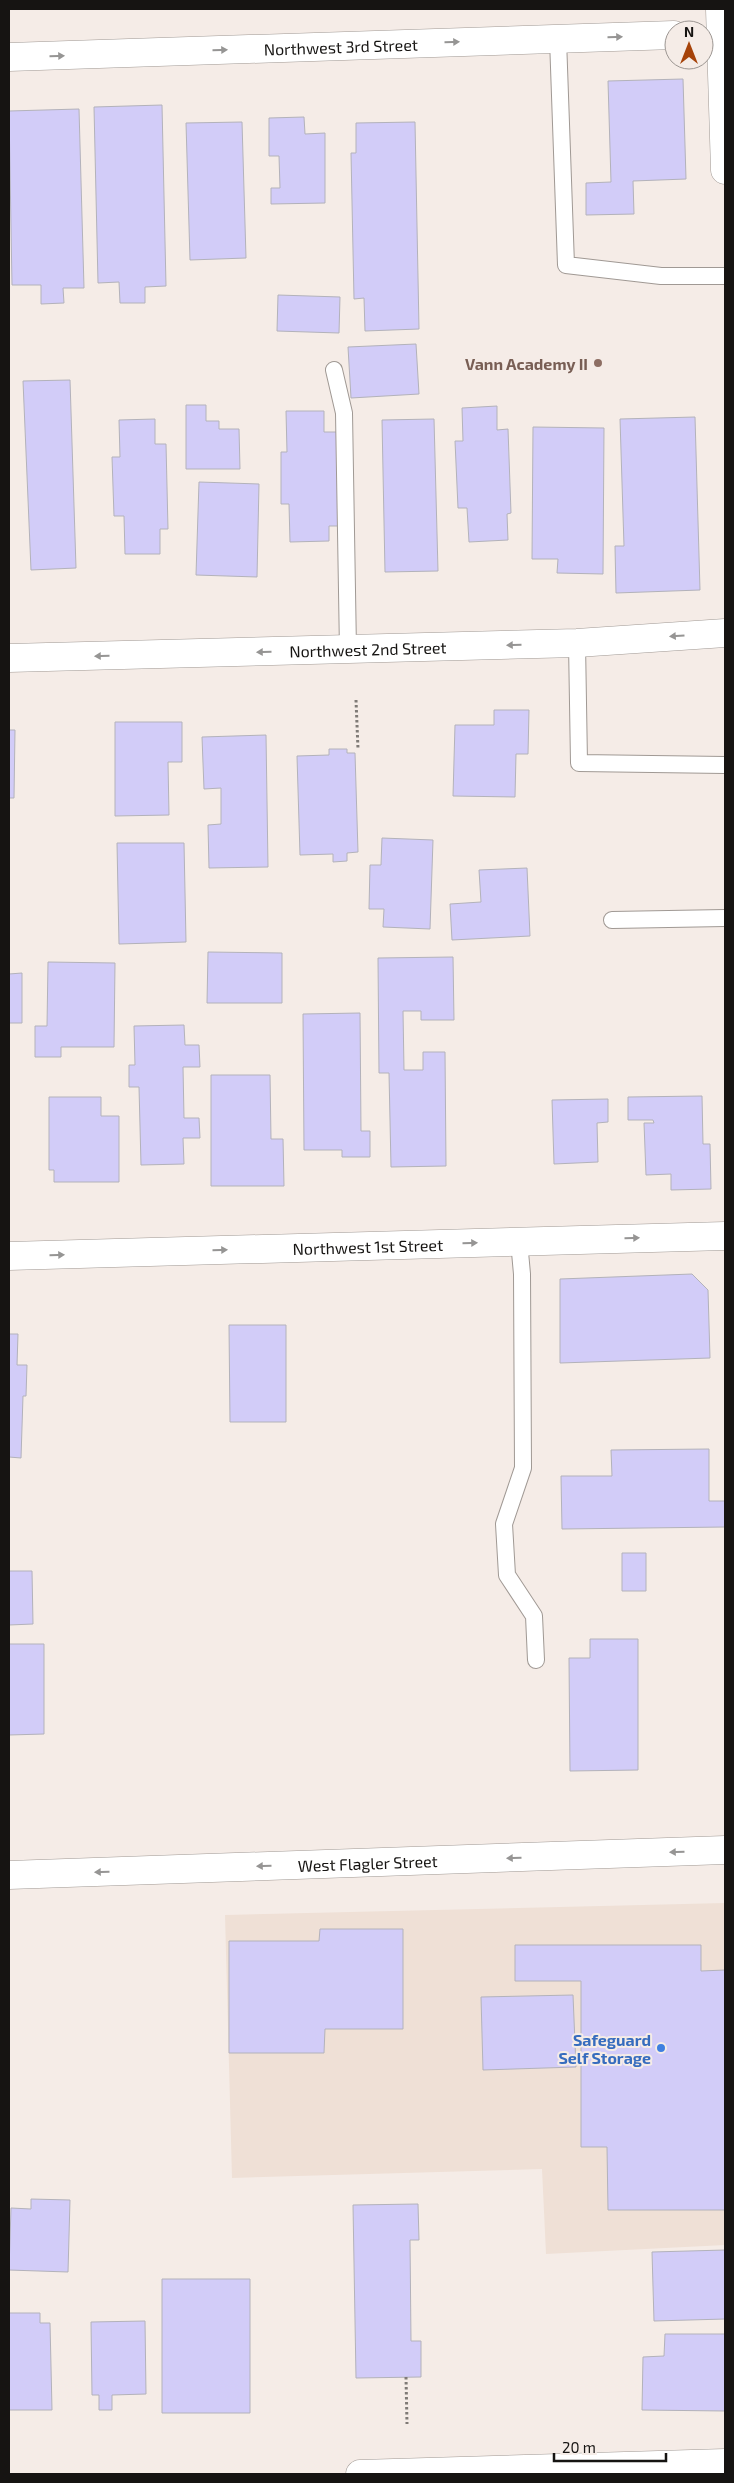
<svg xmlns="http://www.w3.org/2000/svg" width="734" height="2483" font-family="'Exo 2',sans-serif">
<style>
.built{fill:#efe0d6}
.building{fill:#d2ccf8;stroke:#b3b2ba}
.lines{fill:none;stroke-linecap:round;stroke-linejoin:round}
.lane-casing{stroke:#a09994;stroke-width:18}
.street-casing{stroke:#a09994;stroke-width:29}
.secondary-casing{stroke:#a09994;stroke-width:29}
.primary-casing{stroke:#a09994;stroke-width:29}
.path{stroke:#7f7a76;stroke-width:3;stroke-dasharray:2.5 2.5;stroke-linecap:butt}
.lane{stroke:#fff;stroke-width:16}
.street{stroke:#fff;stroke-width:28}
.secondary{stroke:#fff;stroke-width:28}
.primary{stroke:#fff;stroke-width:28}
.oneway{fill:#969594}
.education-dot{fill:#8d6e63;stroke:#f5ece7;stroke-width:2}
.shop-dot{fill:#3f7fe0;stroke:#f5ece7;stroke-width:2}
.labels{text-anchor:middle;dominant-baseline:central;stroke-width:4;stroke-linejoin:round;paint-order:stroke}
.street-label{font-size:16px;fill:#161412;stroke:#f5ece7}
.education-label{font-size:16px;font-weight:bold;fill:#785e54;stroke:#f5ece7;text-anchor:end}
.shop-label{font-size:16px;font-weight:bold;fill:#366cbe;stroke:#f5ece7;text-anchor:end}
</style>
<rect width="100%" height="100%" fill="#f5ece7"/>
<path class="built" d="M725,1903v342l-179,9 -4,-85 -310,9 -7,-263z"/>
<path class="building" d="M683,79l3,100 -53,2 1,33 -48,1v-32l25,-1 -3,-101z
M162,105l4,181 -21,1v16h-25l-1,-21 -21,1 -4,-176z
M79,109l5,179h-21l1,15 -23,1v-19h-29l-3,-174z
M304,117l1,17 20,-1v70l-54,1v-16h9l-1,-32h-10v-38z
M242,122l4,136 -56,2 -4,-137z
M415,122l4,207 -54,2 -1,-33 -10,1 -3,-146h5v-30z
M278,295l62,2 -1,36 -62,-2z
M416,344l3,50 -68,4 -3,-51z
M70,380l6,188 -45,2 -8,-189z
M186,405h20v16h13v8h20l1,40h-54z
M497,406v24l11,-1 3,84 -4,1 1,26 -39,2 -2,-34h-9l-3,-67h8l-1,-33z
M286,411h38v21h13l1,94h-9v15l-39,1 -1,-38h-8v-52h6z
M695,417l5,173 -84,3 -1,-47h9l-4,-127z
M155,419v25h11l2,85h-8v25h-35l-1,-38h-10l-2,-59h8l-1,-37z
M434,419l4,152 -53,1 -3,-152z
M533,427l71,1 -1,146 -46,-1 1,-14h-26z
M199,482l60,2 -2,93 -61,-2z
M494,710h35l-1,44h-12l-1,43 -62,-1 2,-71h39z
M115,722h67v40h-14l1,53 -54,1z
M9,730h6l-1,68h-5z
M266,735l2,132 -59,1 -1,-43 13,-1v-36l-17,1 -2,-52z
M329,749h18v4h8l3,99 -11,1v8l-14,1v-8l-33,1 -3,-99 32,-1z
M382,838l51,2 -3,89 -47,-2 1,-18h-15l1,-44h11z
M117,843h67l2,99 -67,2z
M527,868l3,68 -78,4 -2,-36 31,-2 -2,-32z
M208,952l74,1v50h-75z
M453,957l1,63h-33v-9h-18l1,59h19v-18h22l1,114 -55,1 -2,-94h-10l-1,-115z
M48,962l67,1 -1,84h-53v10h-26v-31h12z
M22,973v50h-13v-49z
M360,1013l1,118h9v26h-28v-7h-38l-1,-136z
M184,1025l1,20h14l1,22h-17l1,51h15l1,20h-17l1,26 -43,1 -2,-78h-10v-22h6l-1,-39z
M211,1075h59l1,64h12l1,47h-73z
M702,1096l1,48h7l1,45 -40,1v-16l-25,1 -2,-52h10l-1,-3h-25v-23z
M49,1097h52v19h18v66h-65v-12h-5z
M608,1099v23l-11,1 1,39 -44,2 -2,-64z
M692,1274l16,16 2,68 -150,5v-84z
M229,1325h57v97h-56z
M9,1334h9l-1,31h10l-1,31h-3l-2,62 -12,-1z
M709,1449v52h16v26l-163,2 -1,-53h51l-1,-26z
M622,1553h24v38h-24z
M9,1571h23l1,53 -24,1z
M590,1639h48v131l-68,1 -1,-113h21z
M9,1644h35v90l-35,1z
M320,1929h83v100h-78l-1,24h-95v-112h90z
M515,1945h186v26l24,-1v240h-117l-1,-63h-26v-166h-66z
M573,1995l3,72 -93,3 -2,-73z
M31,2199l39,1 -2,72 -59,-2 2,-62 20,1z
M418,2204l1,36h-9l1,101h10v36l-65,1 -3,-173z
M725,2250v69l-71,2 -2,-69z
M162,2279h88v134h-88z
M9,2313h31v10h10l2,87h-43z
M145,2321l1,73 -34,1v15h-13v-15h-7l-1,-73z
M665,2334h60v77l-83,-1 1,-53 21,-1z"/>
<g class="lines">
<g class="lane-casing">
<path id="lane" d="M558,39l8,226 95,11h64
M334,370l10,43 4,237
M577,643l2,120 146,2
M612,920l113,-2
M519,1241l3,33 1,194 -19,56 3,51 27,41 2,44"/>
</g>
<g class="street-casing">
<g id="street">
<path id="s1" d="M9,57l665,-22"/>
<path id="s2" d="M9,658l568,-15 148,-10"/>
<path id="s3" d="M9,1256l716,-20"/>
</g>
</g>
<g class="secondary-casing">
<g id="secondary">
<path id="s4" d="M9,1875l716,-25"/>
<path d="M360,2474l365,-11"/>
</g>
</g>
<g class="primary-casing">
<path id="primary" d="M720,9l5,161"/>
</g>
<path class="path" d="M356,700l2,49
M406,2377l1,47"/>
<use href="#lane" class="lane"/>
<use href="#street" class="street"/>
<use href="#secondary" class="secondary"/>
<use href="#primary" class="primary"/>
</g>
<defs><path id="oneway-solid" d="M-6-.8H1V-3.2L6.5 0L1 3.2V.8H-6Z" transform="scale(1.25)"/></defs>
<g class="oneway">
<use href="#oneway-solid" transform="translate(615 37) rotate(-2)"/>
<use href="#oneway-solid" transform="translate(452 42) rotate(-2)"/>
<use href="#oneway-solid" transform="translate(220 50) rotate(-2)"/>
<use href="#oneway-solid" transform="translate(57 56) rotate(-2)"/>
<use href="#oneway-solid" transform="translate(677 636) rotate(176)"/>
<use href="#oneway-solid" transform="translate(514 645) rotate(178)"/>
<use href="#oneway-solid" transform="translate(264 652) rotate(179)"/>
<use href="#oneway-solid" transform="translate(102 656) rotate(179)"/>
<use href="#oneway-solid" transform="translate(632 1238) rotate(-2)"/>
<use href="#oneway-solid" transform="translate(470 1243) rotate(-2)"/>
<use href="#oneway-solid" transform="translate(220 1250) rotate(-2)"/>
<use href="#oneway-solid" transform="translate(57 1255) rotate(-2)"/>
<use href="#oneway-solid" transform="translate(677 1852) rotate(178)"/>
<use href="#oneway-solid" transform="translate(514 1858) rotate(178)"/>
<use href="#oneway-solid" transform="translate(264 1866) rotate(178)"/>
<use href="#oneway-solid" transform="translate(102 1872) rotate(178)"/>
</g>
<circle class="education-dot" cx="598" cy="363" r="5"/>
<circle class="shop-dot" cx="661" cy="2048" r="5"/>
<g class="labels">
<g class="street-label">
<text stroke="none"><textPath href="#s1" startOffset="332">Northwest 3rd Street</textPath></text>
<text stroke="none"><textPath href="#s2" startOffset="359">Northwest 2nd Street</textPath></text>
<text stroke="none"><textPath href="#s3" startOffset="359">Northwest 1st Street</textPath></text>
<text stroke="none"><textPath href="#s4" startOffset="359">West Flagler Street</textPath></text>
</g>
<g class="education-label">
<text x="588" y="363">Vann Academy II</text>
</g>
<g class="shop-label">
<text x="651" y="2039">Safeguard<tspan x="651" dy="18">Self Storage</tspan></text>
</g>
</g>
<rect width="734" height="2483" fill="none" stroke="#161412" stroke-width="20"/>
<g transform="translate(689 45)"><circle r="24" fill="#f5ece7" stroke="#9c9692"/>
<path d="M0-4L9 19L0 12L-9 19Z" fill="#a6430a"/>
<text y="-8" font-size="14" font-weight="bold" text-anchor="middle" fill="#161412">N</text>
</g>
<path d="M554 2453v8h112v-8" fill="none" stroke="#161412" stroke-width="2.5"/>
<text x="562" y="2453" font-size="15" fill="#161412" stroke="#f5ece7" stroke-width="4" paint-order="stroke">20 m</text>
</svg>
